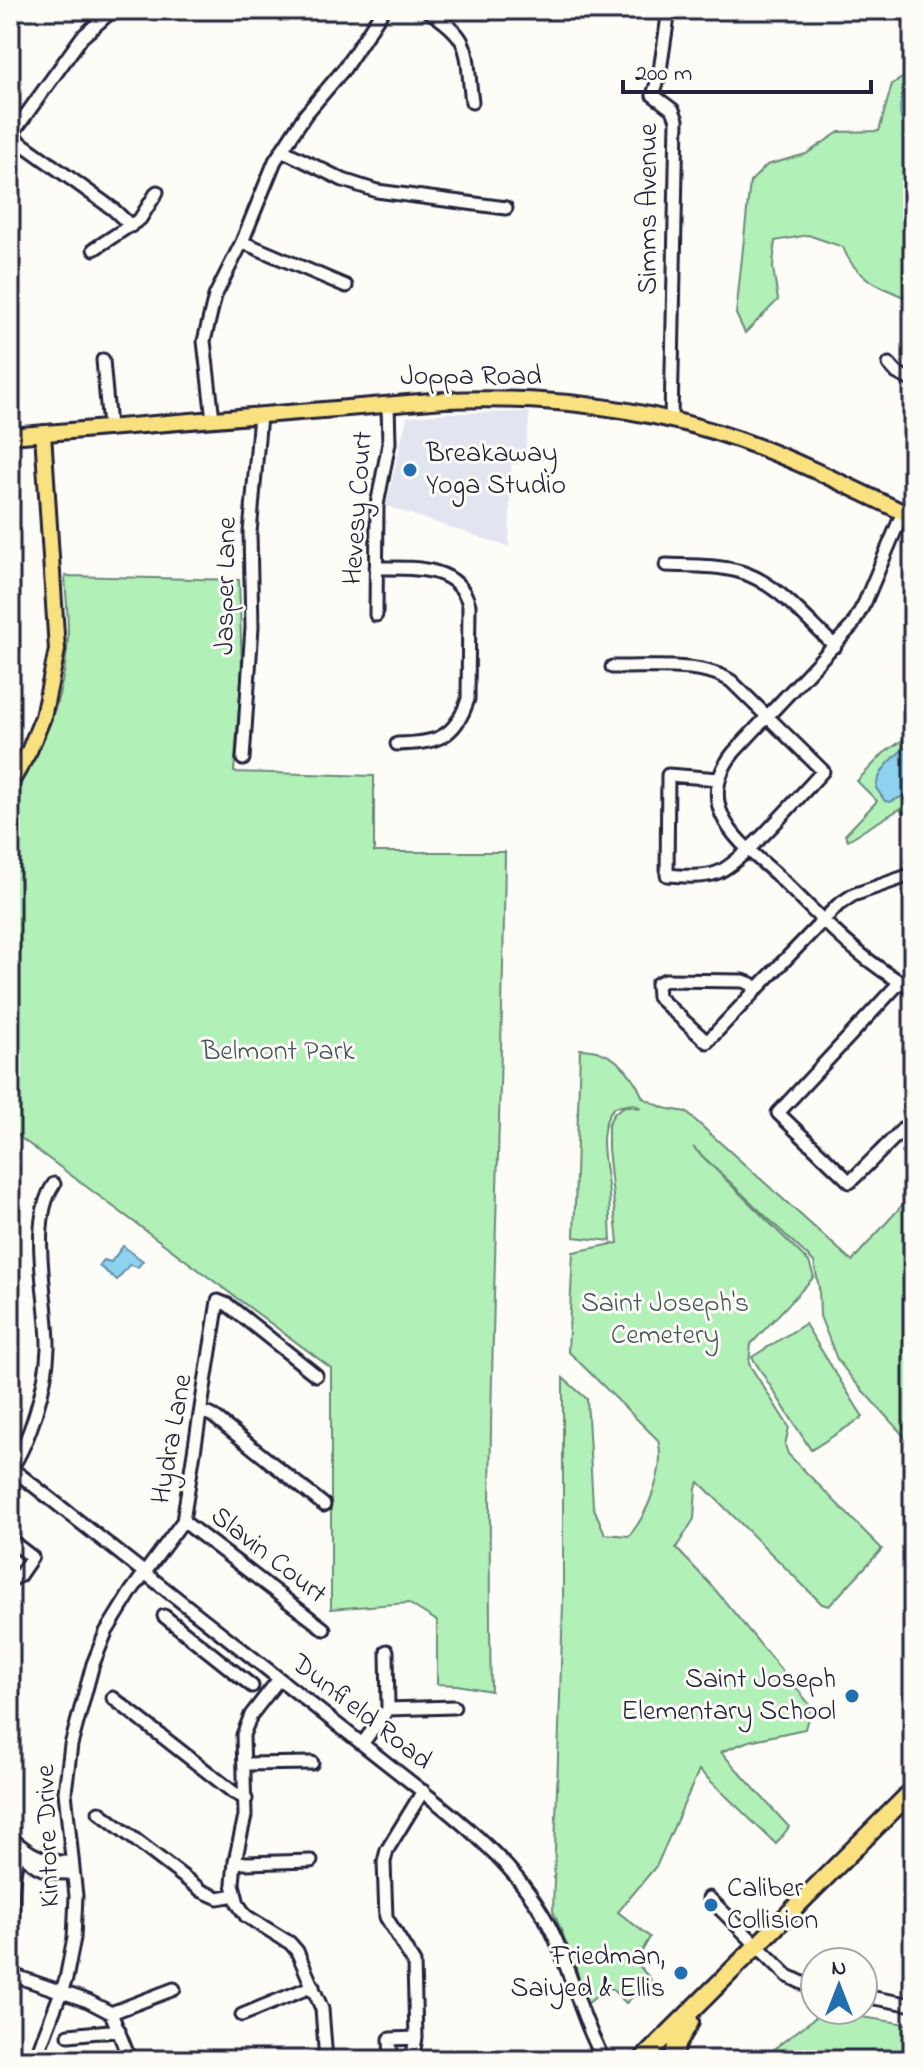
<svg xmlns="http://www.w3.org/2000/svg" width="923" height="2070" font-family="'Indie Flower',sans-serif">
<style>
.built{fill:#e2e5f0}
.green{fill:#b1f0b7;stroke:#6a8979;stroke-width:2}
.water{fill:#8dd2ee;stroke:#628ca6;stroke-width:2}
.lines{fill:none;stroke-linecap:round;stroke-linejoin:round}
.stream{stroke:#628ca6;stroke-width:2}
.minor-casing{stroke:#22223b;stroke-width:17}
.major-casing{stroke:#22223b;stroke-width:20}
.highway-casing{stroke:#22223b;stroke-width:22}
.minor{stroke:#fdfcf7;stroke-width:11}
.major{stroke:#fae180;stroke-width:14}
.highway{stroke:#fae180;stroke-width:16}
.poi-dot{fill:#1f6fb2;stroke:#fdfcf7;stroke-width:3}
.labels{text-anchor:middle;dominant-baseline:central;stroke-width:6;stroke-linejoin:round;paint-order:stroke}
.street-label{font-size:28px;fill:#22223b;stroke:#fdfcf7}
.poi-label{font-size:28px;fill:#22223b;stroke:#fdfcf7;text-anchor:start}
.park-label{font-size:28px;fill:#46565a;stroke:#fdfcf7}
</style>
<rect width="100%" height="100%" fill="#fdfcf7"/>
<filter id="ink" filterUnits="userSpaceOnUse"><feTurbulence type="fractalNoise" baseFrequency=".0125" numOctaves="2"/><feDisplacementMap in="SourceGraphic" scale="16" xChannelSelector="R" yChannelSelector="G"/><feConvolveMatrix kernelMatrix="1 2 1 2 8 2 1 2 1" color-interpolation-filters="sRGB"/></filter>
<g filter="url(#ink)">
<path class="built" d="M530,412l-6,50 -13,3 -2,82 -123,-41 21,-89 37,-4z"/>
<path class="green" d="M913,72v229c-29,-13 -59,-22 -70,-54l-35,-12 -33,6 -2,27 5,32 -33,33 -9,-19 14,-132 17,-17 39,-11 33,-22 40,-1 13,-47z
M65,576l174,4 3,89 -8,103 140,4v76h131c-3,279 -20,559 -14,839l-34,-6 -20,-1v-63l-29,-18 -77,6v-241l-321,-238v-331c30,-47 52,-92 57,-149 3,-24 -1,-50 -2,-74z
M913,733v77l-11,3 -2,-4 -52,31 -3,-5 32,-34 -20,-20 27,-28z
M580,1049c32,0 52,22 63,49l21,10 22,4 166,149 61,-68v253l-59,-65 -17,-22 -17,-43 -1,-28 -5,-26 -121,-115 116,115 5,15 -63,67 -2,20 40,63 -4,18 3,9 94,95 -53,57 -7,-2 -123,-122 -3,6 -2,31 -18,29 36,38 99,120 -6,23 -56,12 -28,11 68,75 -13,17 -77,-74 -42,95 -39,47 32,25 -14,25 15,18 -25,23 -17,-17 -23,19 -11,-41 -22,-53 10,-307v-226l24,21 6,107 12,28 24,2c19,-22 37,-67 29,-96l-90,-89 5,-99 45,-9 -10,-94v-24l6,-12 11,-7 16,2 -7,-4 -20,3c-20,24 -7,60 -5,88 1,16 1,31 2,46l-37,-4z
M805,1324l58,93 -52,33 -59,-93z
M824,2011l89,14v35h-154z"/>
<path class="water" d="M913,740v52l-23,10 -5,-1 -9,-13c4,-23 21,-32 37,-48z
M123,1246l20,15 -5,6 -9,-2 -12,15 -18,-14 5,-6 7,2z"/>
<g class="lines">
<path class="stream" d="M911,71c-10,19 -19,52 2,65"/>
<g class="minor-casing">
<path id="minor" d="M427,10c48,30 38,42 45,92
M669,10l-10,67 -6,18 20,15 4,10 -6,301
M10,135l103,74 18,17
M10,137l72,-100 31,-27
M282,150l61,30 34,11 129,17
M242,242l104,44
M94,249l46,-30 17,-27
M103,360l6,67
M889,364l8,9 16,8
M213,419l-9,-78 11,-45 27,-54 33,-81 30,-46 39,-46 39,-59
M903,512l-38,90 -13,24 -118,126c-15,18 -22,41 -12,63 10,24 35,42 54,59 43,42 83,87 137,115
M666,565c24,1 51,0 75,7 37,11 66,49 94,74
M376,568c34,0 83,-4 93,37l-1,94c-13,40 -32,44 -71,45
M376,615l1,-110 12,-62 -1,-39
M612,667c35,1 89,-6 119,14l92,90c-21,22 -82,94 -107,102 -15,5 -33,3 -49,2l1,-100 51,4
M243,759l9,-132 -2,-94 10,-118
M665,980l78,1 8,3 5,6 -49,52 -49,-45 -1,-13z
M900,982l-122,131 72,69 63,-63
M756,990l82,-85 15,-10 60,-21
M202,1411l11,5 111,89
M10,1467l431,339c46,37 91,79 115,134 17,40 27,82 48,120
M10,1470c20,-28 37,-87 38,-122 1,-46 -21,-125 6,-164
M183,1521l141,108
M10,1540l22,17 -13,19 -6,3 -3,-3
M164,1616l88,70
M279,1679l-28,36 -8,20 2,81 -10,45 -2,23 5,20 8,12 44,27 7,8 25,58 4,51
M113,1698l120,94 13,7
M388,1709l66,-2
M362,1744l26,-35 -1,-58
M244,1764l68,-1
M99,1812l103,79 16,7 17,-3
M10,1837c19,17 36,27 62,25
M22,1848c8,22 29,26 51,25
M235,1861l10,2 66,-2
M709,1898l79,78 27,13
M10,1946c5,-34 -2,-68 11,-98
M10,1974l78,27 23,12 19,47
M863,1996l50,9
M111,2013l63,-24
M242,2015l71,-29
M69,2035l50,-5
M35,2060l31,-81 8,-41 2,-42 -11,-104 6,-47 22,-81 13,-32 26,-42 51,-69 35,-220 10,4 88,70
M391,2060l-1,-21 26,-1 -2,-75 -28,-46 -2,-55 3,-12 36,-59
M412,2060l4,-22"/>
</g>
<g class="major-casing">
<path id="major" d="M10,436l434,-36c99,-4 202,7 296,40 59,21 116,50 173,77
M10,784l19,-33 14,-34 14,-67 -14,-217"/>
</g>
<g class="highway-casing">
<path id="highway" d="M642,2060l271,-270
M672,2060l6,-18 12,-20"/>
</g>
<use href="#minor" class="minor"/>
<use href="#major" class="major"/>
<use href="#highway" class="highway"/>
</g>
</g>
<g class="poi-dot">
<circle cx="410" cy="470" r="8"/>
<circle cx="852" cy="1696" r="8"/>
<circle cx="711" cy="1905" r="8"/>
<circle cx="681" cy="1973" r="8"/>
</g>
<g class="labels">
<g class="street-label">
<text transform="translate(649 209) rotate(-90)">Simms Avenue</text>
<text x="471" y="377">Joppa Road</text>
<text transform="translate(359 508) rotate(-86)">Hevesy Court</text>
<text transform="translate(227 586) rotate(-89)">Jasper Lane</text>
<text transform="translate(173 1439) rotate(-80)">Hydra Lane</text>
<text transform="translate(268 1556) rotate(38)">Slavin Court</text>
<text transform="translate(361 1713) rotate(38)">Dunfield Road</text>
<text transform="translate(49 1836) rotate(-92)">Kintore Drive</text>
</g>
<g class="poi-label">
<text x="426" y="454">Breakaway<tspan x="426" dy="32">Yoga Studio</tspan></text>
<text x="836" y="1680" text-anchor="end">Saint Joseph<tspan x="836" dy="32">Elementary School</tspan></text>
<text x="727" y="1889">Caliber<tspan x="727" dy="32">Collision</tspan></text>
<text x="665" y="1957" text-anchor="end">Friedman,<tspan x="665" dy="32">Saiyed &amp; Ellis</tspan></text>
</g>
<g class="park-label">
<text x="278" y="1052">Belmont Park</text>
<text x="665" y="1304">Saint Joseph's<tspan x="665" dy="32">Cemetery</tspan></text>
</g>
</g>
<rect width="923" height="2070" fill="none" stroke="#fdfcf7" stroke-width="40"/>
<rect x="20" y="20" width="883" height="2030" fill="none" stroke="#22223b" stroke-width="3" filter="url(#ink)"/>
<g transform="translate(839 1986)"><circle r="38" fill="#fdfcf7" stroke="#a5a5ac" stroke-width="2"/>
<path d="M0-6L14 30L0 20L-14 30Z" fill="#1f6fb2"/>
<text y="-12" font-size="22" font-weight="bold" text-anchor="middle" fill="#22223b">N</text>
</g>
<path d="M623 80v12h248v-12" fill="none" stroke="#22223b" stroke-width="4"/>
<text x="635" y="80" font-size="24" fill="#22223b" stroke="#fdfcf7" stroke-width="6" paint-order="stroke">200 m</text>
</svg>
